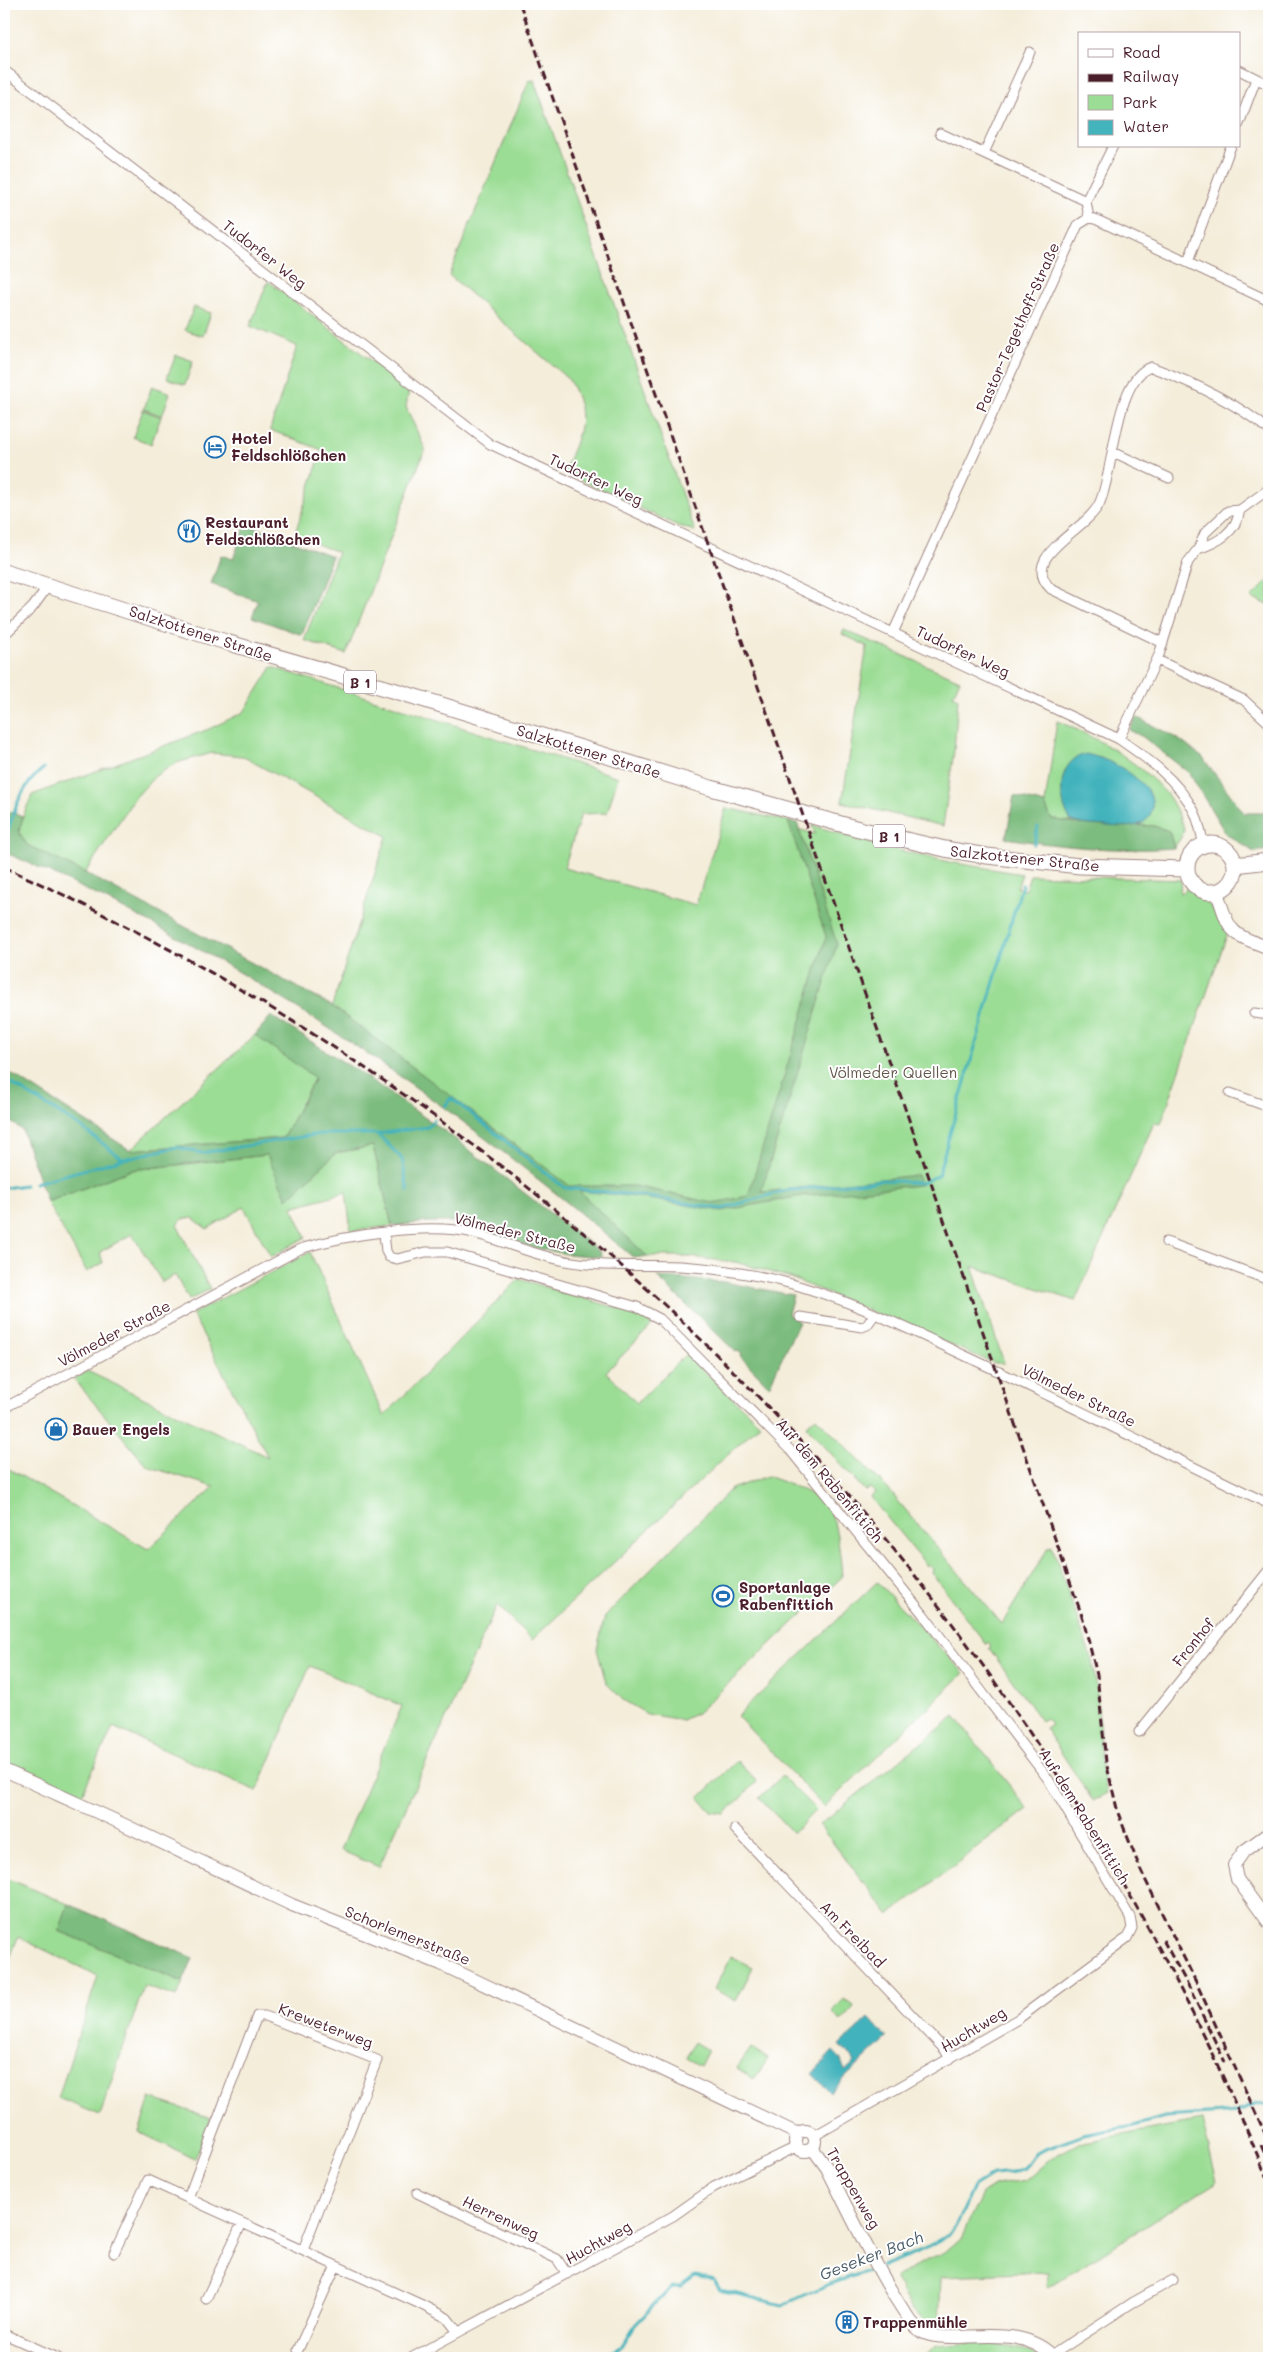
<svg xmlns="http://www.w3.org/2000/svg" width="1273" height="2362" font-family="Mali,sans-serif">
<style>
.green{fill:#9bdd95;stroke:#727e60}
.forest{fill:#7cbc7e;stroke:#636e54}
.water{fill:#43b3bc;stroke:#466974}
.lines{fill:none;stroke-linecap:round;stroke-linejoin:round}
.stream{stroke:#43b3bc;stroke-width:3}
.street-casing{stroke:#9f8682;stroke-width:11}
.secondary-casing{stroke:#9f8682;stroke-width:14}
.primary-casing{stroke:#9f8682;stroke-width:17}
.street{stroke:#fff;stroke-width:9}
.secondary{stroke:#fff;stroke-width:12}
.primary{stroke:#fff;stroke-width:15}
.rail{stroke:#4a1f2b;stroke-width:3;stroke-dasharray:8 4;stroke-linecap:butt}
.labels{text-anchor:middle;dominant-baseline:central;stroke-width:4;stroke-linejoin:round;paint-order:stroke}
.shield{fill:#fff;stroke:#80626b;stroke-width:1}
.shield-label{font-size:14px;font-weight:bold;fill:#4a1f2b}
.street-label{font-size:15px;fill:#4a1f2b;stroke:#fff}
.poi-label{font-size:15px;font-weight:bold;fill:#4a1f2b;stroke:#fff;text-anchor:start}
.park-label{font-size:15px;fill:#62584b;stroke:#fff}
.water-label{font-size:16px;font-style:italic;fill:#475a65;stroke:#fff}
</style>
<rect width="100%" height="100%" fill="#fff"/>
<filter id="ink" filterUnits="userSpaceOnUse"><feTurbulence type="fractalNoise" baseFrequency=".02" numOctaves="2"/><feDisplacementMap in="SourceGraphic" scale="10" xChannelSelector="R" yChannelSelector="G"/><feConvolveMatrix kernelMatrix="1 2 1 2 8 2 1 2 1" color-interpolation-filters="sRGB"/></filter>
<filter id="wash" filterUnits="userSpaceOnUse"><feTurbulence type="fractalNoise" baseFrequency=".0096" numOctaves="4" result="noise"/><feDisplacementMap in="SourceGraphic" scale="20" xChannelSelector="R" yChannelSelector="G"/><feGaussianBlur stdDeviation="1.12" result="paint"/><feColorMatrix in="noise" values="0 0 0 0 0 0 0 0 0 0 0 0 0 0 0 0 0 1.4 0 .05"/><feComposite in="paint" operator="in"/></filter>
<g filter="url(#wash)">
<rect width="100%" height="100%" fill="#f4edda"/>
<path class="green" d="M534,80l161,451 -17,-5 -114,-54c14,-37 27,-53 5,-92l-120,-105 80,-194z
M268,281l141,109 -3,17 19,42 -79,205 -42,-14 34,-88 -44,-16 28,-86 -52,-20 27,-84 -47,-20z
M194,307l17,6 -8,23 -18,-6z
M176,355l17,6 -8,24 -18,-7z
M152,386l18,7 -8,23 -18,-7z
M143,410l18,7 -10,27 -18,-7z
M1269,580v25l-18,-7z
M844,630l116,50 -7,15 5,3 -4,53 -11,75 -101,-24 25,-156 -25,-12z
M272,667l346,110 -11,36 -26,1 -17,54 132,37 30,-97 62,13 3,6 24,7 -3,-9 69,21 68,16 73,12 -5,14 8,2 5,-15 151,5 -1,14 10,-9 18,18 20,29 -67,192 -7,-1 -79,178 -103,-35 32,97h-10l-203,-85 -56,-16 -56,-6h-32l-315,-250 55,-170 -145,-80 -30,-3 -36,10 -21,13 -21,23 -49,74 -58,-28 -8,-13 4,-16 9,-21 177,-66 35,-17z
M1057,721c39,16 78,38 107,70 9,9 15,25 20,37l-2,8 -8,12 -5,-17 -15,-5 -16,-1 7,-4 4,-28 -22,-21 -28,-15 -29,63 5,3 -24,-4 -6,-15z
M255,1035l60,42 -32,61 -153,12z
M373,1146l19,80 -41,5 -5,-39 -54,15 14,30 -35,20 -27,-50 -37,22 -14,-11 -10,1 -6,6 33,64 -21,11 -14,-25 -13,7 -30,-48 -32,18 3,11 -16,9 -40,-70 84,-32 136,-15 21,43 48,-45z
M310,1252l74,164 135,-137 128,38 6,7 -47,48 31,31 49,-49 74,70 -228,216 -35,-35 -118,262 -39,-17 62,-144 -92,-40 -53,125 -144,-64 -34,73 -75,-33v-291l5,-7 139,80 66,-62 -67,-21 -73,-87 13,-8 181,86 -76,-143z
M816,1417l72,72 114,135 46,-76 4,-2 40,115 5,28 5,78 5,26 -14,8 -48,-73 6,-4 -5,-6 -5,3 -52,-73 2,-2 -3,-4 -2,2 -55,-72 2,-3 -4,-4 -2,1 -57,-69 5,-4 -5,-5 -5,3 -59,-65z
M767,1476c16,6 52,18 61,32 9,14 13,52 14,69l-145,136 -15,7 -35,-6 -24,-14 -17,-17 -9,-34 8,-33 126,-127z
M877,1582l87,91 -140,134 -87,-91z
M955,1716l73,93 -139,106 -70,-90z
M737,1761l20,21 -33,32 -13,-2 -12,-14z
M782,1776l34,34 -23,23 -34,-35z
M4,1877l64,27 -9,27 124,51 -7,15 -32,-11 -44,129 -42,-17 40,-122 -80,-39 -14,37z
M731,1956l22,11 -17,34 -22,-12z
M844,1999l10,7 -1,2 -11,12h-3l-6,-7v-3z
M694,2042l14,8 -8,16 -14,-8z
M751,2048l17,11 -14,20 -17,-11z
M150,2098l61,20 -16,41 -56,-27z
M1202,2120l15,61 -170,107 2,-16 -108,4 -2,51c-24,-4 -34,-29 -44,-50l50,-25 16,-14 21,-44 14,-9 30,-5 25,-22 28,-15z
M981,2342l44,8 15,8h-116l13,-12z"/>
<path class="forest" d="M246,524l86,32 -30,79 -50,-18 6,-16 -47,-17 10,-29 12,4z
M1136,717l41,21 26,20 41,55h25v37l-15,2 -28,-18 -37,-61 -46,-36 -14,-7z
M1014,796l31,8 6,15 29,5 74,2 15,5 5,17c-56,4 -113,-1 -168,-10z
M4,810l19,6 -4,16 8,13 58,28 247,133 238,180h65l78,17 35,-7 78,-259 -38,-116 9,2 40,121 -76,248 156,-17 4,10 -119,11 -80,15 -86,-14 -57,-6 68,65 -13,2c-193,-164 -398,-305 -630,-406z
M271,1016l88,56 91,63 149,116 3,6 -35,-3 -36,-7 -76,-25h-26l-37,4 -19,-80 -37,7 -49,46 -20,-44 -136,15 -84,32 -25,-72 -18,-13v-48l126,81 153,-12 32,-60 -60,-43z
M657,1277l67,5 69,13 -5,19 11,8 -30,64 -29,-30 2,-2 -4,-3 -2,1z
M68,1904l125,54 -10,24 -124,-51z"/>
<path class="water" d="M1086,754c23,5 51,19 64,40 2,4 3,9 2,15 -4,21 -28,18 -45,17 -12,-1 -26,0 -37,-6 -13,-21 -13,-60 16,-66z
M869,2018l18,20 -57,54 -18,-18 21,-23 7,7 5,13 10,-9 -15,-17z"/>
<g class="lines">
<path class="stream" d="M5,841c8,-28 15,-55 39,-73
M1034,844l4,-17
M4,1079l74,46 45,34 54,-12 24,6 119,-19h56l52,-7 6,-7
M445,1106l6,-8 114,90 69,7 88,14 61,-18 101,-11 37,3 17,-8 84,-290
M378,1134l24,25 6,32
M35,1183l88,-24
M4,1188l21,-3
M880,2267l44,-18 25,-14 10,-15 15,-33 19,-12 17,-2 14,-5 10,-14 12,-5 37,-14 51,-9 31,-9 73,-5 19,-8 12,-1
M599,2358l23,-12 13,-21 37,-38h8l15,-11 19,4 6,10 63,15 44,-20 47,-16"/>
</g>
</g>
<g filter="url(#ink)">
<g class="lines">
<g class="street-casing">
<path id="street" d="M4,70l486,374 629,295c29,20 58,40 75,72 5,10 7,23 10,34
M1239,70l30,15
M1239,124l17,-45
M940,133l146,68 3,17
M984,153l46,-101
M1086,201l27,-55
M1188,262l43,-116
M1113,452l56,26
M1198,549c21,-7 38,-17 42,-39
M893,633l185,-408 11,-7 6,1 174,82
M4,635l29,-28 15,-21
M1163,643l-112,-54c-34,-33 38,-59 49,-87 14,-31 15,-124 51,-135 41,15 84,35 118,63
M1157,660l87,40 25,23
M1119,739l40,-84 29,-93 10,-13 7,-16 23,-22 12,-1 29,-21
M1254,1013l15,2
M1230,1093l39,14
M384,1234l2,17 3,6 8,2 29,-7h21l190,55 23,12 130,131 133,164 125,165 82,138 2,11 -5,10 -109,81 -204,117
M1166,1242l103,38
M800,1317l62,10 5,-2 8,-11
M4,1408l296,-159c44,-14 129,-27 173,-16 33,9 65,24 99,29 36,6 72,2 108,4 33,2 65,7 97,14 69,17 131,49 195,79 100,47 198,97 297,145
M1139,1732l130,-162
M735,1829l210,221 5,9
M417,2193l140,66 10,15
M188,2198l69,-182h8l112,44 -74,190
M114,2253l34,-73 272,124 27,14 11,14
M206,2299l36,-76
M4,2334l54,24
M298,2350l38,-84
M1052,2355l80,-52 41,-23
M411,2358l262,-142 41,-29 82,-40"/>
</g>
<g class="secondary-casing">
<path id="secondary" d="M1217,892c13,41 12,41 52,56
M4,1770l108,49 180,86 149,59 357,170
M1269,1833l-25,18 -10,14 3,14 32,44
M795 2141a10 10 0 1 1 20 0a10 10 0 1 1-20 0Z
M813,2149l14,19c15,29 73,152 95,164 10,5 22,5 33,5 37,-1 73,-7 100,21"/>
</g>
<g class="primary-casing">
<path id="primary" d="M4,572l225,71 167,48 315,97 148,41 86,20 42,7 93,10 106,3
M1187 868a24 24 0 1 1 48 0a24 24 0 1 1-48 0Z
M1235,865l34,-4"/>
</g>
<use href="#street" class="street"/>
<use href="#secondary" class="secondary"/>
<use href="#primary" class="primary"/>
<path class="rail" d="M520,4l563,1615 14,56 9,87 12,51 23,58 55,111 73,160
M4,867c580,263 1025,727 1265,1316
M1163,1940l26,47 36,75
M1261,2145l8,18"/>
</g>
</g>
<defs>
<g id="hotel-ring" transform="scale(1.125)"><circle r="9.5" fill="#fff" stroke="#1f6fb2" stroke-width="1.5"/><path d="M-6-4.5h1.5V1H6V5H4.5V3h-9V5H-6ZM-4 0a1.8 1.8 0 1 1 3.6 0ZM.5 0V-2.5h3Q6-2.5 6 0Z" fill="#1f6fb2"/></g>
<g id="restaurant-ring" transform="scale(1.125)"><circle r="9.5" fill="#fff" stroke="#1f6fb2" stroke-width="1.5"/><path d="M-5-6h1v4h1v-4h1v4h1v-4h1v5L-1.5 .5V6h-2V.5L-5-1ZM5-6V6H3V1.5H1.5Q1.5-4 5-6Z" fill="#1f6fb2"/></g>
<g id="shop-ring" transform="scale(1.125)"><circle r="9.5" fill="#fff" stroke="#1f6fb2" stroke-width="1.5"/><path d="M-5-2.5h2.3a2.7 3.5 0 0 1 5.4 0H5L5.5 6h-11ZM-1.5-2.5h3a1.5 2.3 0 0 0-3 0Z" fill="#1f6fb2"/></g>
<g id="stadium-ring" transform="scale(1.125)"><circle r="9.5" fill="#fff" stroke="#1f6fb2" stroke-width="1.5"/><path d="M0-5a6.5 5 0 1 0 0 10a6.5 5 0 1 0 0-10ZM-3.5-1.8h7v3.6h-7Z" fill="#1f6fb2"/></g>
<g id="building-ring" transform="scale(1.125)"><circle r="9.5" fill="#fff" stroke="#1f6fb2" stroke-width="1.5"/><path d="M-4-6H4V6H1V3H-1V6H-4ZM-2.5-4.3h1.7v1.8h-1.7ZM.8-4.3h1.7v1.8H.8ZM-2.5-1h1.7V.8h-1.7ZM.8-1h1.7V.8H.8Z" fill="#1f6fb2"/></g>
</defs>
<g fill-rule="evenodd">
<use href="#hotel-ring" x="215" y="447"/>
<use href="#restaurant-ring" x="189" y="531"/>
<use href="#shop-ring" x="56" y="1429"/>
<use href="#stadium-ring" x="723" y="1596"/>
<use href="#building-ring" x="847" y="2322"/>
</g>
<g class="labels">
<g class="shield">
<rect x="344" y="670.5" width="32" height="23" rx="4"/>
<rect x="873" y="824.5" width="32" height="23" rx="4"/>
</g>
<g class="shield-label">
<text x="360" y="682">B 1</text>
<text x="889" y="836">B 1</text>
</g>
<g class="street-label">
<text transform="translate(265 254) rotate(38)">Tudorfer Weg</text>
<text transform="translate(1017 327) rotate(-66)">Pastor-Tegethoff-Straße</text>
<text transform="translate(596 479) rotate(25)">Tudorfer Weg</text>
<text transform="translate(201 633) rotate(18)">Salzkottener Straße</text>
<text transform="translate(963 651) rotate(25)">Tudorfer Weg</text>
<text transform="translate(589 751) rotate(17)">Salzkottener Straße</text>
<text transform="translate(1025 858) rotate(6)">Salzkottener Straße</text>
<text transform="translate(515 1232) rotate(14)">Völmeder Straße</text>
<text transform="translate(114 1333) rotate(-28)">Völmeder Straße</text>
<text transform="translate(1079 1395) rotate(26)">Völmeder Straße</text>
<text transform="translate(830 1480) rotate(50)">Auf dem Rabenfittich</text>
<text transform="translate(1193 1642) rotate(-51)">Fronhof</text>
<text transform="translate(1085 1816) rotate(58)">Auf dem Rabenfittich</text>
<text transform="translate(853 1934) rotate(46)">Am Freibad</text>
<text transform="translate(408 1935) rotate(22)">Schorlemerstraße</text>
<text transform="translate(326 2025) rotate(21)">Kreweterweg</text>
<text transform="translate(973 2029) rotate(-31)">Huchtweg</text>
<text transform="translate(854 2188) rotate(60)">Trappenweg</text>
<text transform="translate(501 2217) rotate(25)">Herrenweg</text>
<text transform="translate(598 2242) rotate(-29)">Huchtweg</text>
</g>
<g class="poi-label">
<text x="231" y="438">Hotel<tspan x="231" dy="17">Feldschlößchen</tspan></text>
<text x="205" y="522">Restaurant<tspan x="205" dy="17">Feldschlößchen</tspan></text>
<text x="72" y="1429">Bauer Engels</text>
<text x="739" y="1587">Sportanlage<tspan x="739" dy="17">Rabenfittich</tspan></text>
<text x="863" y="2322">Trappenmühle</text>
</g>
<g class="park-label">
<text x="893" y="1072">Völmeder Quellen</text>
</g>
<g class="water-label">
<text transform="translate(871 2255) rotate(-21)">Geseker Bach</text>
</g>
</g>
<rect width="1273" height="2362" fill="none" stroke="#fff" stroke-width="20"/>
<rect x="1078" y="32" width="162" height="115" fill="#ffffff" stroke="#b7a5aa"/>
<rect x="1088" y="49" width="25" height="8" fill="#ffffff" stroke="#b7a5aa"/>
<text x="1123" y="58" font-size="15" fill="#4a1f2b">Road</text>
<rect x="1088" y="74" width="25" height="8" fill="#4a1f2b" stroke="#b7a5aa"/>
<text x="1123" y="82" font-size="15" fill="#4a1f2b">Railway</text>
<rect x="1088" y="95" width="25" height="15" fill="#9bdd95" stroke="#b7a5aa"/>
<text x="1123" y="108" font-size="15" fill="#4a1f2b">Park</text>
<rect x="1088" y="120" width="25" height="15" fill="#43b3bc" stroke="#b7a5aa"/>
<text x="1123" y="132" font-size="15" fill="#4a1f2b">Water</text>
</svg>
